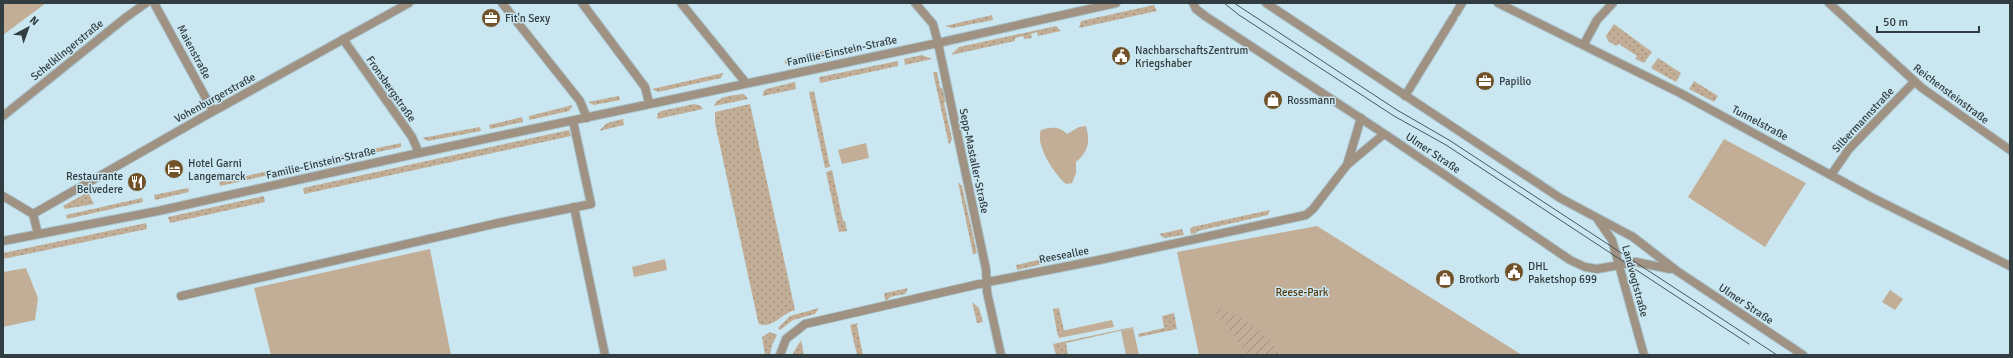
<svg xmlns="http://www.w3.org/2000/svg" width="2013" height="358" font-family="Signika,sans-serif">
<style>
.grass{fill:url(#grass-dots)}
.park{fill:#c2ae96}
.garden{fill:url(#garden-furrows)}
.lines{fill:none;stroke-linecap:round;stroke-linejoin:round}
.minor-casing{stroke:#abc5ce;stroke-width:10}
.tertiary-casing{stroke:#abc5ce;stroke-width:10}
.minor{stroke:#9f9283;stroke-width:8}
.tertiary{stroke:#9f9283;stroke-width:8}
.tram{stroke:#48575b;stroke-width:1}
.labels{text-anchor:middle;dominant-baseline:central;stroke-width:3;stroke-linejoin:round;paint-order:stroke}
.poi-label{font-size:11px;fill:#313d40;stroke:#cae7f1;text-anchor:start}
.street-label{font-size:11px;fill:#313d40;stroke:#cae7f1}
.park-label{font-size:11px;fill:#56380a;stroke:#cae7f1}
</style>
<defs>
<pattern id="grass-dots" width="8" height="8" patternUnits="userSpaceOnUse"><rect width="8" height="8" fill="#c2ae96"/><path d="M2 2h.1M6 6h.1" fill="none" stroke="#9e8f7c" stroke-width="1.8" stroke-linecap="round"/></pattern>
<pattern id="garden-furrows" width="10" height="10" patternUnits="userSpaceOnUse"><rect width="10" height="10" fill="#c2ae96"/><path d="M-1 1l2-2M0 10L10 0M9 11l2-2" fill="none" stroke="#9e8f7c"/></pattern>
</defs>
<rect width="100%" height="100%" fill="#cae7f1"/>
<path class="grass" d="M1154,5l3,6 -78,17 2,-7z
M992,15l1,5 -41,8 -7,-2z
M1614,24l38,28 -8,11 -9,-4 2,-3 -18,-12 -3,2 -8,-5 -2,-5z
M1056,26l5,5 -23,5 -1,-4 -6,2 1,4 -8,1 -1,-3 -8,2v3l-64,14 8,-8z
M893,37l1,4 -26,6 -2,-4z
M831,49l1,4 -47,11v-4z
M922,55l10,4 -27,6 -1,-6z
M1658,58l23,15 -5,9 -25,-14z
M898,61v5l-78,17 -1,-6z
M933,72h4l3,15 5,3 2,10 -3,3 8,36 -3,6z
M723,73l-2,5 -63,14 -6,-3z
M1694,81l24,15 -4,6 -25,-13z
M795,82l1,7 -33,7v-4l3,-3z
M814,91l16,76 -5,1 -16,-76z
M744,94l4,5 -34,7c3,-10 20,-11 30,-12z
M619,96l1,4 -26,5 -6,-3z
M694,104l7,2 2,3 -46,10 1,-6 3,-2z
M750,104l45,206c-13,3 -22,19 -36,14l-1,-3 -43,-198v-11z
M573,105l-4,6 -40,9v-4z
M522,117l1,5 -33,7 -1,-4z
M623,119l1,6 -25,6 8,-8z
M480,127l1,4 -53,10 -6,-3z
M569,130l2,6 -267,58 -1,-6z
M401,143v4l-32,7 -1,-4z
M358,152l1,4 -48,10 -1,-4z
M832,170l11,51h2l2,10 -8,1 -13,-60z
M268,171l1,4 -49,11 -1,-4z
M958,182l4,4 15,67 -4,1z
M188,188l1,4 -34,8 -1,-5z
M88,192l6,12 -29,5 -2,-3z
M264,196l1,6 -95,21 -2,-6z
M142,198l1,4 -76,17 -1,-4z
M1270,210l-2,5 -70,16 -2,2 -5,1 -1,-5 2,-2z
M146,223l1,6 -144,30v-6z
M1182,229l2,6 -20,3 -5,-4z
M1060,255l-4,6 -39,9 -1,-5z
M908,288l-3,6 -15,3 -4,5 -2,-7 1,-2z
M972,302l7,6 4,14 -6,1z
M819,308l-4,6 -22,6 -13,10 -2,-2 12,-12z
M1059,308l5,23 -7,1 -4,-23z
M1174,313l3,16 -38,8 -1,-3 26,-6 -2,-12z
M858,323l-1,3 6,29h-6l-7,-30z
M1133,327v1l-67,15 2,12h-12l-3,-11z
M770,332l7,3 -5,10 -2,10h-5l-3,-18z
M801,340l3,15h-12z"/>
<path class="park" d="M3,3h43l-43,32z
M1086,126c4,16 3,25 -10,36v11l-4,10 -6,1c-12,-10 -31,-39 -25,-54 11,-3 18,-4 26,4l12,-7z
M1724,139l82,44 -41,64 -77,-50z
M866,143l3,15 -27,6 -4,-14z
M1317,226l205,129h-323l-22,-103z
M430,249l21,106h-180l-17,-67z
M665,259l2,11 -33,7 -2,-10z
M26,268l12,30 -3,22 -32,7v-55z
M1890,290l13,9 -8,11 -13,-8z
M1112,320l2,7 -55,11 -2,-6z
M1133,328l6,27h-13l-5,-24z"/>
<path class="garden" d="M1219,309c20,5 52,26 60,46h-30l-33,-41z"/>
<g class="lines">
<g class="minor-casing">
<path id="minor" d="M154,3l59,108
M502,3l78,98 7,17
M582,3l63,84 4,16
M681,3l65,80
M915,3l18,21 5,19 48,226 1,23 14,63
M1498,3l182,90 191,104 139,69
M1829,3l93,85 88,62
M1456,13l6,-10
M343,39l69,98 7,16
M1584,44l13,-24 16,-17
M1405,96l48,-78
M3,116l122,-98 21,-15
M1347,165l14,-47
M1831,175l18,-26 65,-67
M3,196l30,18 5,20
M574,207l31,148
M33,214l170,-97 206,-114
M3,241l155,-30 261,-58 519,-110 178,-40
M1619,265l25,90
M181,296l317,-73 93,-19 -18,-83
M780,355l6,-16 19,-15 183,-42 111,-22 207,-45 7,-6 34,-44 37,-31"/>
</g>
<g class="tertiary-casing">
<path id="tertiary" d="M1193,3l3,6 9,7 184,121 181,123 15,7 12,2 39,-7 34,7
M1266,3l294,195 73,39 44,34 126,84
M1598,220l14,20 7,25"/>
</g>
<use href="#minor" class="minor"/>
<use href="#tertiary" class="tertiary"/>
<path class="tram" d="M1224,3l15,12 155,101 52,29 303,199
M1234,3l163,107 52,30 328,215"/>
</g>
<defs>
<g id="office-disc" transform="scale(1)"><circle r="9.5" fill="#715127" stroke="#cae7f1"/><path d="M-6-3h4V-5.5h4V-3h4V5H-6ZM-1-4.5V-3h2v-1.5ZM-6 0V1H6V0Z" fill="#fff"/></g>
<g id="civic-disc" transform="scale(1)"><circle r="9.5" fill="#715127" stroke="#cae7f1"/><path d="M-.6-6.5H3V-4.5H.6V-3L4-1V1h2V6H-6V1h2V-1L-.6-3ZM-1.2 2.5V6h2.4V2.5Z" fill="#fff"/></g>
<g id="shop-disc" transform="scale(1)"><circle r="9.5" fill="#715127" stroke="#cae7f1"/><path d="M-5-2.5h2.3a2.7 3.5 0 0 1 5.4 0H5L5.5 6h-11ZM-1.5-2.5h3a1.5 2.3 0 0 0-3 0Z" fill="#fff"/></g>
<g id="hotel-disc" transform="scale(1)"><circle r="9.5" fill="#715127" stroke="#cae7f1"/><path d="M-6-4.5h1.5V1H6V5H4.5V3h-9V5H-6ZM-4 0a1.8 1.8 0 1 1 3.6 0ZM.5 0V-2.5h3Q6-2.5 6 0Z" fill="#fff"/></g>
<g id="restaurant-disc" transform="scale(1)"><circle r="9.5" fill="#715127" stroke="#cae7f1"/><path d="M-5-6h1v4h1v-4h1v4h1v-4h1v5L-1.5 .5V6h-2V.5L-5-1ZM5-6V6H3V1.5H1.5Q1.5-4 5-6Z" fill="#fff"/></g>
</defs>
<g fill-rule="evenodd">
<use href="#office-disc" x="491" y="18"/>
<use href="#civic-disc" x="1121" y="56"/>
<use href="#office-disc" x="1485" y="81"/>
<use href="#shop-disc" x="1273" y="100"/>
<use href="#hotel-disc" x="174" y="169"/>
<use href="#restaurant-disc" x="137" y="182"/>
<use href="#civic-disc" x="1514" y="272"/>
<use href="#shop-disc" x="1445" y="279"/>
</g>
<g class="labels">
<g class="poi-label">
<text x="505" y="18">Fit'n Sexy</text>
<text x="1135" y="50">NachbarschaftsZentrum<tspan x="1135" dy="13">Kriegshaber</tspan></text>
<text x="1499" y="81">Papilio</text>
<text x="1287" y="100">Rossmann</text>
<text x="188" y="163">Hotel Garni<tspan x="188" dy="13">Langemarck</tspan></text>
<text x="123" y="176" text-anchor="end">Restaurante<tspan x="123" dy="13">Belvedere</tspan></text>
<text x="1528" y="266">DHL<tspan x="1528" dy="13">Paketshop 699</tspan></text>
<text x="1459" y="279">Brotkorb</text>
</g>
<g class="street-label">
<text transform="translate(67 50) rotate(-39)">Schelklingerstraße</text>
<text transform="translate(842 51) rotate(-12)">Familie-Einstein-Straße</text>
<text transform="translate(194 52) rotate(62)">Maienstraße</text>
<text transform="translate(391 89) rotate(55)">Fronsbergstraße</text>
<text transform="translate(1951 94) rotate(37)">Reichensteinstraße</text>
<text transform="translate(215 98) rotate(-29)">Vohenburgerstraße</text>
<text transform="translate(1863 120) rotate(-47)">Silbermannstraße</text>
<text transform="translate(1760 123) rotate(28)">Tunnelstraße</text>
<text transform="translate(1433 153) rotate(34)">Ulmer Straße</text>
<text transform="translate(974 161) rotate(78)">Sepp-Mastaller-Straße</text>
<text transform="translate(321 163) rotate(-13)">Familie-Einstein-Straße</text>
<text transform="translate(1064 255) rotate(-11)">Reeseallee</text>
<text transform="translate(1635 281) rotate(75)">Landvogtstraße</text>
<text transform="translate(1746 304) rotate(34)">Ulmer Straße</text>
</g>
<g class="park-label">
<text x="1302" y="292">Reese-Park</text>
</g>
</g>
<rect width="2013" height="358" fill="none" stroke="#313d40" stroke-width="8"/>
<g transform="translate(28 28) rotate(41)" stroke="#cae7f1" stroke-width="3" paint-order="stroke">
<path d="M0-3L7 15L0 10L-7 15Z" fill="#313d40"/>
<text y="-6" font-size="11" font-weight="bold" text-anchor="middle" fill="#313d40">N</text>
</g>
<path d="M1877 26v6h102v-6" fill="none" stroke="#313d40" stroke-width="2"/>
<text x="1883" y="26" font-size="12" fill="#313d40" stroke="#cae7f1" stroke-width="3" paint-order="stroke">50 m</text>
</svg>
